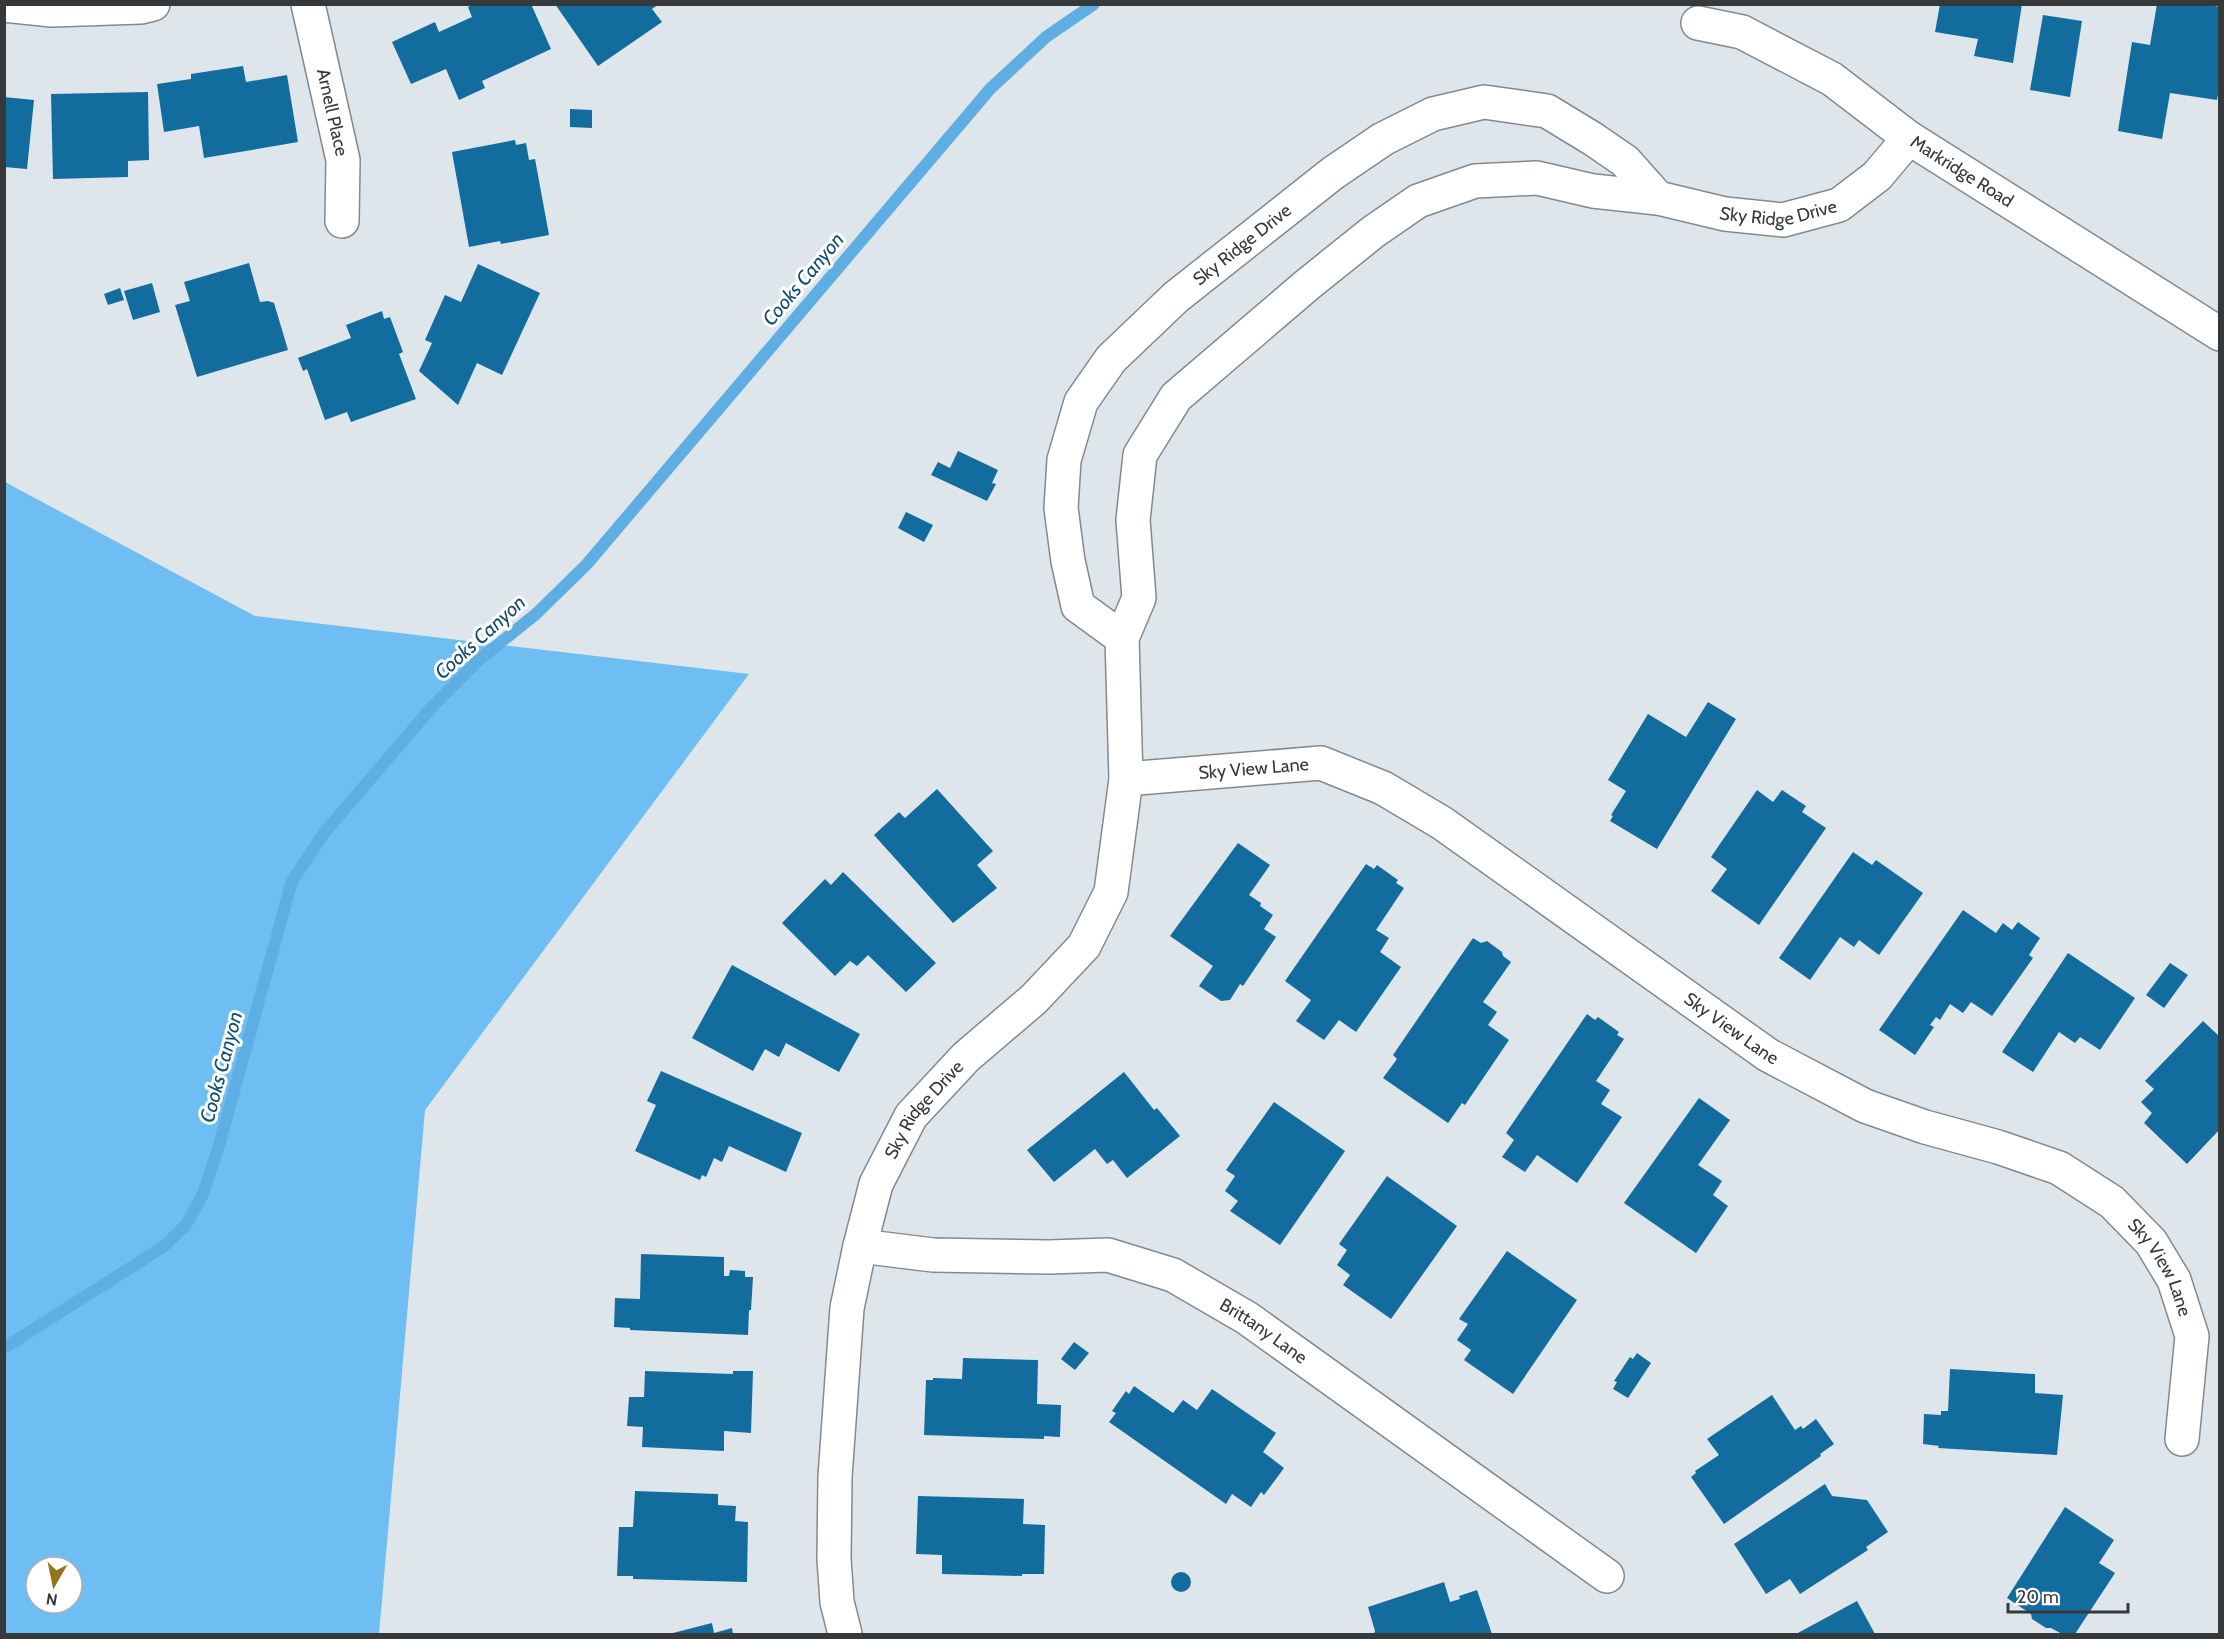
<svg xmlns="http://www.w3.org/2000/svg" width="2224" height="1639" font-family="Cabin,sans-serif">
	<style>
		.forest { fill: #6ebdf3; fill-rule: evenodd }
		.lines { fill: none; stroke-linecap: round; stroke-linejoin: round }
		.stream { stroke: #5faee3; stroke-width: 12 }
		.building { fill: #126c9d }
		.minor-casing { stroke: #82898f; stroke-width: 36 }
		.minor { stroke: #fff; stroke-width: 33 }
		.labels { text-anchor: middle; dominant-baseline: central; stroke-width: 6; stroke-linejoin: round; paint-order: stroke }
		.street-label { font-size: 18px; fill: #36393c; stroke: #fff }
		.water-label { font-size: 20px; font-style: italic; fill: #104d71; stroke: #fff }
	</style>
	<rect width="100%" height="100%" fill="#dee6ec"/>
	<path class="forest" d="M5 482 255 616 749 674 425 1110 379 1634H5ZM36 1567H72V1603H36Z"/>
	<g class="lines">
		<polyline class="stream" points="4,1348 163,1247 186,1225 203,1194 220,1142 292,881 324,833 431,708 480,659 536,614 587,564 990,89 1046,37 1094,4"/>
	</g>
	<g class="building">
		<polygon points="474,4 531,4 551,49 482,81 485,88 459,100 446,69 411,84 392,42 435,22 439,32 472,17 468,7"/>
		<polygon points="555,4 659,4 652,9 662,22 598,66"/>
		<polygon points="1940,4 2022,4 2013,63 1974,56 1978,39 1935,32"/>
		<polygon points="2157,4 2203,4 2220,7 2220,84 2217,100 2170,93 2162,139 2118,131 2132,42 2150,45"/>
		<polygon points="2043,15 2082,21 2070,97 2030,90"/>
		<polygon points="243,66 246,82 287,75 298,142 204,158 199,126 164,132 157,84 191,79 191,74"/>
		<polygon points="148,92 149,160 128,161 128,177 53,179 51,94"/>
		<polygon points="4,97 34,100 27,169 4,167"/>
		<polygon points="570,109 592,110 592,128 570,127"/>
		<polygon points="515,140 516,145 526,143 529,160 535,159 549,235 501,244 500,241 469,247 452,152"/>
		<polygon points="249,263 260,302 268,301 274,303 288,350 197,377 175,305 190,301 184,282"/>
		<polygon points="478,264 540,293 502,375 477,363 458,405 419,371 432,343 425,340 445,295 461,302"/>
		<polygon points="152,283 160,312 133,320 124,291"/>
		<polygon points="120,288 124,300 108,305 104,294"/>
		<polygon points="382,311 384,319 390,317 403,352 399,354 416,399 351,422 347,412 325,420 307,369 303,371 298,358 351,338 346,325"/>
		<polygon points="958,451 998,470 992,483 996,484 987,501 931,475 938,462 950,468"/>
		<polygon points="906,512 933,525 924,542 898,528"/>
		<polygon points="1708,702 1736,719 1657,849 1610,821 1613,816 1611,815 1626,791 1608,780 1648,714 1686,737"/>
		<polygon points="937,789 993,851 977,865 997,888 953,923 874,835 899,812 905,818"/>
		<polygon points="1757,790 1773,802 1782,790 1806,806 1802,812 1826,828 1759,925 1711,891 1727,869 1711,857"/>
		<polygon points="1238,843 1270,865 1249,895 1261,903 1260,906 1273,915 1264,929 1276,937 1243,986 1240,984 1230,1000 1221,1001 1199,986 1213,966 1170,936"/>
		<polygon points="1853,852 1872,865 1876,860 1923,893 1879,955 1859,940 1854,947 1840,937 1810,980 1779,958"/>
		<polygon points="1366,864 1374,869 1377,865 1398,880 1396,883 1404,888 1376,930 1389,938 1380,952 1401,967 1356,1032 1339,1020 1324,1040 1296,1021 1311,1000 1285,981"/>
		<polygon points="843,872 936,963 906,992 868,955 857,966 850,961 835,976 782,923 825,879 831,885"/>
		<polygon points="1963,910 1996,933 2003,923 2012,930 2018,922 2040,938 2029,955 2033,958 1992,1016 1971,1002 1963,1013 1950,1004 1940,1020 1936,1017 1930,1025 1934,1027 1915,1055 1879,1030"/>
		<polygon points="1473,938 1481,943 1487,941 1502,952 1503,956 1511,962 1483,1002 1497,1012 1488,1025 1509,1040 1465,1105 1462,1103 1448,1123 1383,1078 1397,1059 1393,1055"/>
		<polygon points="2068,953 2135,998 2100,1050 2080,1037 2075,1043 2059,1032 2033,1072 2002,1052"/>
		<polygon points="2170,963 2188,975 2164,1008 2146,995"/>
		<polygon points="732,965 860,1034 839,1072 786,1043 779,1057 765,1049 753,1071 692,1038"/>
		<polygon points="1587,1014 1595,1020 1598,1017 1619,1032 1617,1035 1624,1039 1596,1081 1610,1090 1601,1104 1622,1117 1577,1183 1537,1155 1525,1172 1502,1157 1514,1140 1506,1133"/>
		<polygon points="2203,1021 2220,1037 2220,1129 2187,1164 2144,1123 2152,1113 2141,1102 2154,1089 2145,1081"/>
		<polygon points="661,1071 802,1133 786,1172 729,1146 722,1162 714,1158 706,1177 702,1175 700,1180 635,1151 656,1105 647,1101"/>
		<polygon points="1124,1072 1154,1110 1157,1108 1180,1136 1127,1178 1113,1160 1107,1164 1095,1149 1054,1182 1027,1150"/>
		<polygon points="1699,1098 1730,1120 1698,1165 1722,1181 1713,1195 1728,1206 1696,1253 1624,1203"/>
		<polygon points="1274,1102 1345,1151 1280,1245 1230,1211 1238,1201 1225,1191 1235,1176 1226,1170"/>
		<polygon points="1387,1176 1457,1226 1391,1319 1343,1285 1350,1275 1337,1265 1347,1250 1339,1244"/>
		<polygon points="1507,1251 1577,1300 1513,1394 1464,1360 1471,1350 1457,1340 1468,1324 1459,1319"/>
		<polygon points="641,1254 724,1257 724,1276 729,1276 730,1270 745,1271 745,1277 753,1277 751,1310 749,1310 748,1335 630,1330 630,1328 614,1327 615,1298 640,1299"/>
		<polygon points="1074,1342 1089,1353 1075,1370 1061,1359"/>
		<polygon points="1637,1353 1651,1363 1628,1398 1613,1389 1617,1382 1614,1381 1630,1357 1633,1359"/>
		<polygon points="963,1358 1038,1360 1037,1404 1061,1405 1060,1437 1044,1436 1044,1439 924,1435 926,1380 933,1380 933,1378 962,1379"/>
		<polygon points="1950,1369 2035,1374 2035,1393 2063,1395 2057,1455 1938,1448 1939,1446 1923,1444 1924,1414 1941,1415 1941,1411 1948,1411"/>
		<polygon points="645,1371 733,1374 733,1371 753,1371 751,1433 724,1431 724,1451 642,1447 643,1427 627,1426 629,1397 644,1397"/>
		<polygon points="1134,1386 1173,1413 1183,1400 1197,1410 1212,1389 1276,1433 1263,1452 1284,1468 1264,1495 1261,1492 1251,1507 1232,1494 1226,1504 1109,1422 1116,1413 1112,1411 1126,1391 1129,1394"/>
		<polygon points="1772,1395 1795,1430 1801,1426 1803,1429 1816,1419 1834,1444 1820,1454 1821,1456 1724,1524 1691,1477 1696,1473 1695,1471 1719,1455 1707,1439"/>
		<polygon points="1825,1484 1832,1496 1867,1500 1888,1532 1866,1547 1868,1550 1800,1594 1790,1579 1766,1594 1734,1544"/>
		<polygon points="635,1491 718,1494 718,1505 736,1506 735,1521 748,1522 747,1582 633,1579 633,1576 617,1576 619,1527 633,1527"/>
		<polygon points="918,1496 1024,1499 1023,1524 1045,1525 1044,1574 1022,1574 1022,1576 942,1574 942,1555 916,1554"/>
		<polygon points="2065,1507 2114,1540 2099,1563 2115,1573 2075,1634 2062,1634 2051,1628 2046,1628 2032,1619 2031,1614 2007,1598"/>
		<circle cx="1181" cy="1582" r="10"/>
		<polygon points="1444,1582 1450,1602 1460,1599 1459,1596 1477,1590 1492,1634 1374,1634 1375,1631 1368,1607"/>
		<polygon points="1857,1601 1875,1634 1796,1634"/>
		<polygon points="712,1623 714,1633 732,1628 733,1634 669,1634"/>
	</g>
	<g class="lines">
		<g class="minor-casing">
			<g id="minor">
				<path id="s1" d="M308 4 343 160 342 221"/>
				<polyline points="4,5 52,10 141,7 153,4"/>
				<path id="s2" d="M1698 23 1742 32 1832 79 1909 138 2220 334"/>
				<path id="s3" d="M1122 638 1078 606 1068 561 1061 508 1064 460 1081 402 1111 359 1176 297 1333 173 1383 139 1433 114 1484 102 1547 111 1593 139 1625 161 1658 198"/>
				<path id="s4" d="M1126 779 1321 763 1383 788 1442 823 1768 1055 1865 1106 1925 1127 1998 1147 2059 1168 2112 1202 2151 1242 2174 1280 2192 1336 2182 1439"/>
				<path id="s5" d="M860 1246 933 1255 1049 1257 1108 1255 1173 1275 1247 1318 1607 1576"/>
				<path id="s6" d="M845 1634 837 1602 834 1559 835 1477 847 1308 860 1246 876 1184 911 1116 966 1057 1034 999 1084 946 1111 892 1126 779 1122 638 1139 598 1133 520 1140 455 1176 397 1307 285 1373 232 1418 201 1475 181 1537 178 1593 191 1658 198 1725 214 1783 220 1839 205 1877 176 1909 138"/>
			</g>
		</g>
		<use href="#minor" class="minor"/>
	</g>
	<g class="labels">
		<g class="street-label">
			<text stroke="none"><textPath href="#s1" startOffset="111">Arnell Place</textPath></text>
			<text stroke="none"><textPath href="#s2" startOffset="306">Markridge Road</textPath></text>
			<text stroke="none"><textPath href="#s6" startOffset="2025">Sky Ridge Drive</textPath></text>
			<text stroke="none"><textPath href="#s3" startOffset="489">Sky Ridge Drive</textPath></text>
			<text stroke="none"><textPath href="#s4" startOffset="128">Sky View Lane</textPath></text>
			<text stroke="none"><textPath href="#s4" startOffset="686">Sky View Lane</textPath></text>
			<text stroke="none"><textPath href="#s6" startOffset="544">Sky Ridge Drive</textPath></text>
			<text stroke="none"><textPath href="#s4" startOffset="1190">Sky View Lane</textPath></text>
			<text stroke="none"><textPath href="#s5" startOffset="423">Brittany Lane</textPath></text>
		</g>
		<g class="water-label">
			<text transform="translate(803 279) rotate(-50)">Cooks Canyon</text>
			<text transform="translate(480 637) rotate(-42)">Cooks Canyon</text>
			<text transform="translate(221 1067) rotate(-75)">Cooks Canyon</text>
		</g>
	</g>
	<rect width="2224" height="1639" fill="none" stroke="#36393c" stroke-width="12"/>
	<g transform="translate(54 1585) rotate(189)"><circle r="28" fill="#ffffff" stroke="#afb0b1" stroke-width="1.5"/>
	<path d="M0-4.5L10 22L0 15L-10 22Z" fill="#92751b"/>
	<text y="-9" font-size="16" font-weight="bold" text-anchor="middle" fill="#36393c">N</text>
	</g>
	<path d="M2008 1603v9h120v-9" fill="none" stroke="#36393c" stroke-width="3"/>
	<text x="2017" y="1603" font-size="18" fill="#36393c" stroke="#ffffff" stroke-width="4.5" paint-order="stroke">20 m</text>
</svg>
